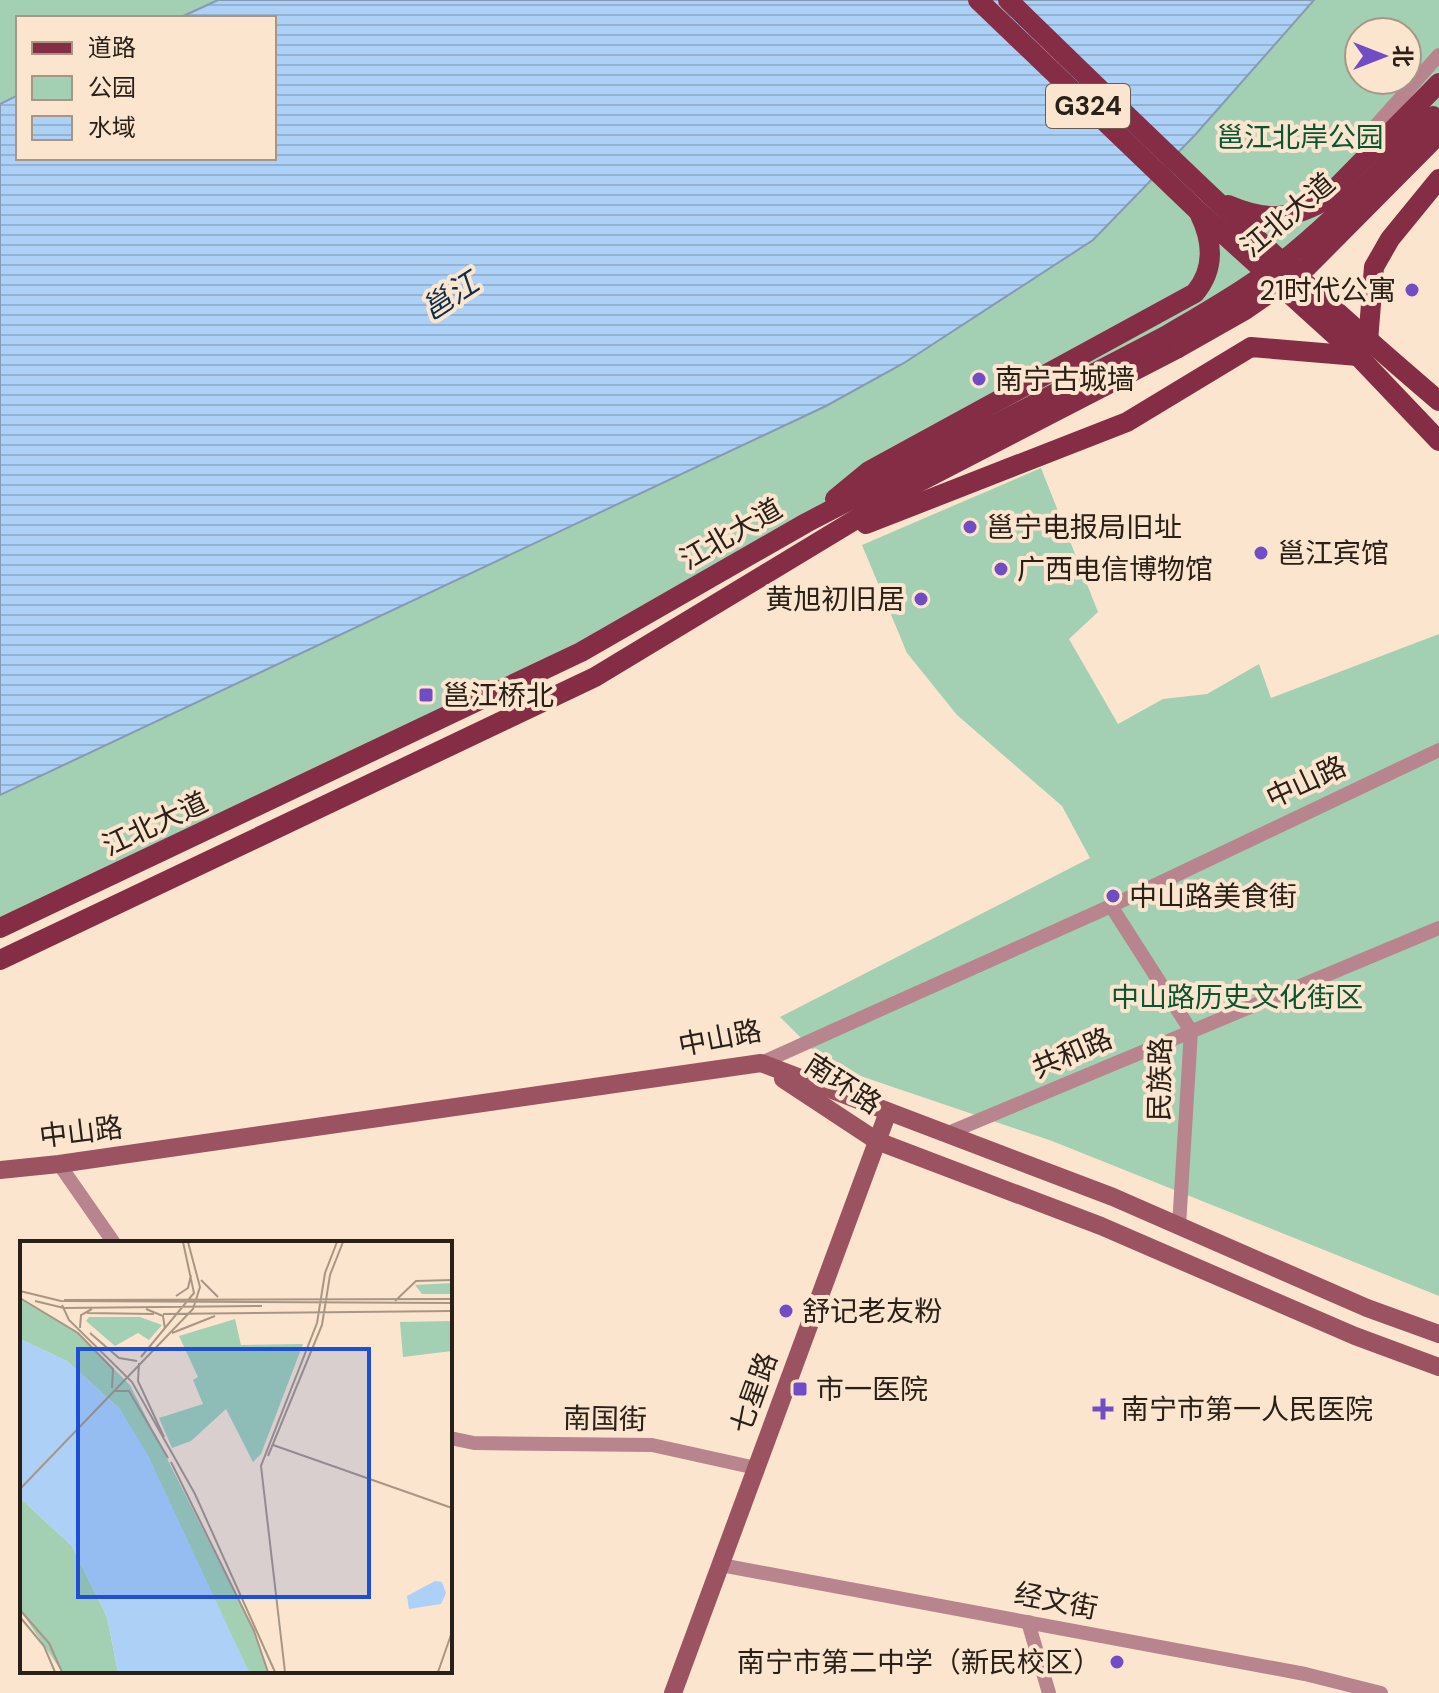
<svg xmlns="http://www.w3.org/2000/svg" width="1439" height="1693" font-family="'DM Sans','Noto Sans SC',sans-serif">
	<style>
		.green { fill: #a3cfb2; fill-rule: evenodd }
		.water { fill: url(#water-rules); stroke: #859bb3; stroke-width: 2 }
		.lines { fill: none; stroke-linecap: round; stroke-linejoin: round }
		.street { stroke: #b8848d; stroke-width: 14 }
		.secondary { stroke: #9b5362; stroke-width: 18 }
		.primary { stroke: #852d44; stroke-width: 20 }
		.primary-bridge { stroke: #852d44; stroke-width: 20 }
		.poi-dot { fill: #714cc4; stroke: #fce5ce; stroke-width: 3 }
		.labels { text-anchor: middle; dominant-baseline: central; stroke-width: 8; stroke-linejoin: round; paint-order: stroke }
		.shield { fill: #fce5ce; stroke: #685b4f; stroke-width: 2 }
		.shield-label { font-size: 26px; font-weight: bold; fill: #292018 }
		.park-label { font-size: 28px; fill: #095431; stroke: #fce5ce }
		.street-label { font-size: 28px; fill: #292018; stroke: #fce5ce }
		.poi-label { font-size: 28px; fill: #292018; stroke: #fce5ce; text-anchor: start }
		.water-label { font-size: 30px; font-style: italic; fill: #0c2e4d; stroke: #fce5ce }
		.inset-road { fill: none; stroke: #a89685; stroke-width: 2 }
		.view { fill: #1d4ed8; fill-opacity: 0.15; stroke: #1d4ed8; stroke-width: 4 }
		.inset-edge { fill: none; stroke: #292018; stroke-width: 4 }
	</style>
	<defs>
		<pattern id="water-rules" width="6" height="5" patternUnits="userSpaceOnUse" patternTransform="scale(2)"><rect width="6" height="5" fill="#acd0f6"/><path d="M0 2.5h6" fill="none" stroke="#94b2d2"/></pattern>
	</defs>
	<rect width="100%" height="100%" fill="#fce5ce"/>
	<g class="green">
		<polygon points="0,0 218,0 179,18 18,18 18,95 0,104"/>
		<path d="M1314 0H1439V109L1291 255 581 652 0 928V795L19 786 1195 135ZM1359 32H1407V80H1359Z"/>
		<polygon points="1041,468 1098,612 1069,639 1118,724 1163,699 1207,694 1259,664 1271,698 1439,634 1439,1296 1052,1141 828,1065 780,1017 1090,858 1062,806 957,715 907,653 862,545"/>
	</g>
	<polygon class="water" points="218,0 1314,0 1195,135 1093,240 904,363 826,406 0,795 0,104 18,95 18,158 274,158 274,18 179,18"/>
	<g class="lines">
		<g class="street">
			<polyline points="1372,130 1439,55"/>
			<polyline points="1111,906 1191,1031 1179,1226"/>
			<polyline points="761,1063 1111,906 1439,750"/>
			<polyline points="946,1134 1439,928"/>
			<polyline points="59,1164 114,1243"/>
			<polyline points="450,1438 474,1443 652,1445 756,1468"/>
			<polyline points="721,1565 1305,1674 1381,1693"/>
			<polyline points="1028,1622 1049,1693"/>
		</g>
		<g class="secondary">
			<polyline points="783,1079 877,1141 1101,1226 1355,1336 1439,1367"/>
			<polyline points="0,1170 59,1164 761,1063 1113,1197 1367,1308 1439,1334"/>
			<polyline points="673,1693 888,1112"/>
		</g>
		<g class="primary">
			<polyline points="978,0 1198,211 1358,356 1439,441"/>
			<path d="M1008 0C1149 137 1289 274 1439 401"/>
			<path d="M1228 205C1263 220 1288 221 1322 202L1439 83"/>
			<polyline points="1368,341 1374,267 1390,239 1439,179"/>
			<path d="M835 499 869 471 1195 293C1215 269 1213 242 1200 215"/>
			<polyline points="866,524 1127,422 1251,347 1358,356"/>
			<polyline points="0,928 581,652 806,523 1169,334"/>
			<polyline points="0,960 595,677 911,486 1178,348"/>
		</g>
		<g class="primary-bridge">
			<path d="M1169 334C1211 309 1255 284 1293 253 1343 212 1387 163 1433 116"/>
			<polyline points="1178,348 1245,310 1307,267 1439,134"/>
		</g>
	</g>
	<g class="poi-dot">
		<circle cx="1412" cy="290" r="8"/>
		<circle cx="979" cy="379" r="8"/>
		<circle cx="970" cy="527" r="8"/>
		<circle cx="1261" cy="553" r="8"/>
		<circle cx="1001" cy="569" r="8"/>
		<circle cx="921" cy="599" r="8"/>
		<rect x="418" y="687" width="16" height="16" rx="4"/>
		<circle cx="1113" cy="896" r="8"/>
		<circle cx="786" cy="1311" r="8"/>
		<rect x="792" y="1381" width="16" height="16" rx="4"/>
		<path d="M1099 1397h8v8h8v8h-8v8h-8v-8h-8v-8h8z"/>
		<circle cx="1117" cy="1662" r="8"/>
	</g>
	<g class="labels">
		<rect class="shield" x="1046" y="84" width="84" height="44" rx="6"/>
		<g class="shield-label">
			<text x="1088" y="106">G324</text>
		</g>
		<g class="park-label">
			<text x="1300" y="137">邕江北岸公园</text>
			<text x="1237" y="997">中山路历史文化街区</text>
		</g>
		<g class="street-label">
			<text transform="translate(1288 215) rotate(-40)">江北大道</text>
			<text transform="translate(731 534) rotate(-30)">江北大道</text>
			<text transform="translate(1306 782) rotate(-25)">中山路</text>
			<text transform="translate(155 824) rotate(-25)">江北大道</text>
			<text transform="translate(720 1038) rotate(-11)">中山路</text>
			<text transform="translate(1072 1053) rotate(-23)">共和路</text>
			<text transform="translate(1160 1079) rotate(-89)">民族路</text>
			<text transform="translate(843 1084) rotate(33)">南环路</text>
			<text transform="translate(81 1132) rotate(-7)">中山路</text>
			<text transform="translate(754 1393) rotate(-70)">七星路</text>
			<text transform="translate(605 1419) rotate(1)">南国街</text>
			<text transform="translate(1056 1601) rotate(11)">经文街</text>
		</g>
		<g class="poi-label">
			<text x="1396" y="290" text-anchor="end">21时代公寓</text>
			<text x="995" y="379">南宁古城墙</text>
			<text x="986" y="527">邕宁电报局旧址</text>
			<text x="1277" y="553">邕江宾馆</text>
			<text x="1017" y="569">广西电信博物馆</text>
			<text x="905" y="599" text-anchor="end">黄旭初旧居</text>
			<text x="442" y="695">邕江桥北</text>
			<text x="1129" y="896">中山路美食街</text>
			<text x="802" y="1311">舒记老友粉</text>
			<text x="816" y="1389">市一医院</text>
			<text x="1121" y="1409">南宁市第一人民医院</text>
			<text x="1101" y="1662" text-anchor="end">南宁市第二中学（新民校区）</text>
		</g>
		<g class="water-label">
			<text transform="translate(450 296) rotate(-33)">邕江</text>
		</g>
	</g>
	<g transform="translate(20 1241)">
		<rect width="432" height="432" fill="#fce5ce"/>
		<path d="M432 42V53H402L395 44ZM0 57 58 92 110 144 234 390 248 431H229L100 168 47 120 0 98ZM69 76H120L142 84 129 99 118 92 95 105 66 80ZM215 78 221 104 283 103 241 213 233 221 206 168 171 200 152 207 139 177 183 163 173 139 178 136 159 95ZM432 80V110L383 116 380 81ZM0 257 52 305 87 376 98 431H42L0 369Z" fill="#a3cfb2"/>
		<path d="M0 98 47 120 100 168 128 214 229 431H98L87 376 52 305 0 257ZM415 340 422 341 426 352 421 363 389 368 387 355Z" fill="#acd0f6"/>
		<path class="inset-road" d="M181 39 198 56M0 50 41 60M156 55 168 47 171 34M0 57 58 92 93 128 92 147M44 59 432 58M15 60 44 67M41 60 432 62M375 60 396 40 432 39M42 64 49 79 112 141 175 253 255 431M44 67 242 65M126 68 143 75 145 88M67 72 134 73M143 73 432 70M60 87 61 74 72 68M70 92 99 117 117 120M152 92 195 75M121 116 174 52 163 1M119 122 118 140 144 196M95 150H109L148 217M253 204 432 267M248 215 302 84 310 34 323 1M151 221 234 390 248 431M0 248 173 68 180 46 168 1M0 369 29 402 42 431M0 376 24 405 35 431M265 431 241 225 297 82 305 32 317 1M418 431 432 391"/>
		<path class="view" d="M58 108H349V356H58Z"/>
		<rect width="432" height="432" class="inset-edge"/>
	</g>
	<rect x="16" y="16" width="260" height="144" fill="#fce5ce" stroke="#a89685" stroke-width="2"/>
	<rect x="32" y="42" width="40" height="12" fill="#852d44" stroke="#a89685" stroke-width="2"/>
	<text x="88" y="56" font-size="24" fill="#292018">道路</text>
	<rect x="32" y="76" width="40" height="24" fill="#a3cfb2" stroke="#a89685" stroke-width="2"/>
	<text x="88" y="96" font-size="24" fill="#292018">公园</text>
	<rect x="32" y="116" width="40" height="24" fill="url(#water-rules)" stroke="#a89685" stroke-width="2"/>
	<text x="88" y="136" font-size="24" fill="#292018">水域</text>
	<g transform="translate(1383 56) rotate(90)"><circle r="38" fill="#fce5ce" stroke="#a89685" stroke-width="2"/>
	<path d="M0-6L14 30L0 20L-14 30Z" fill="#714cc4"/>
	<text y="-12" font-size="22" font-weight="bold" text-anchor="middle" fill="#292018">北</text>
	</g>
</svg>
